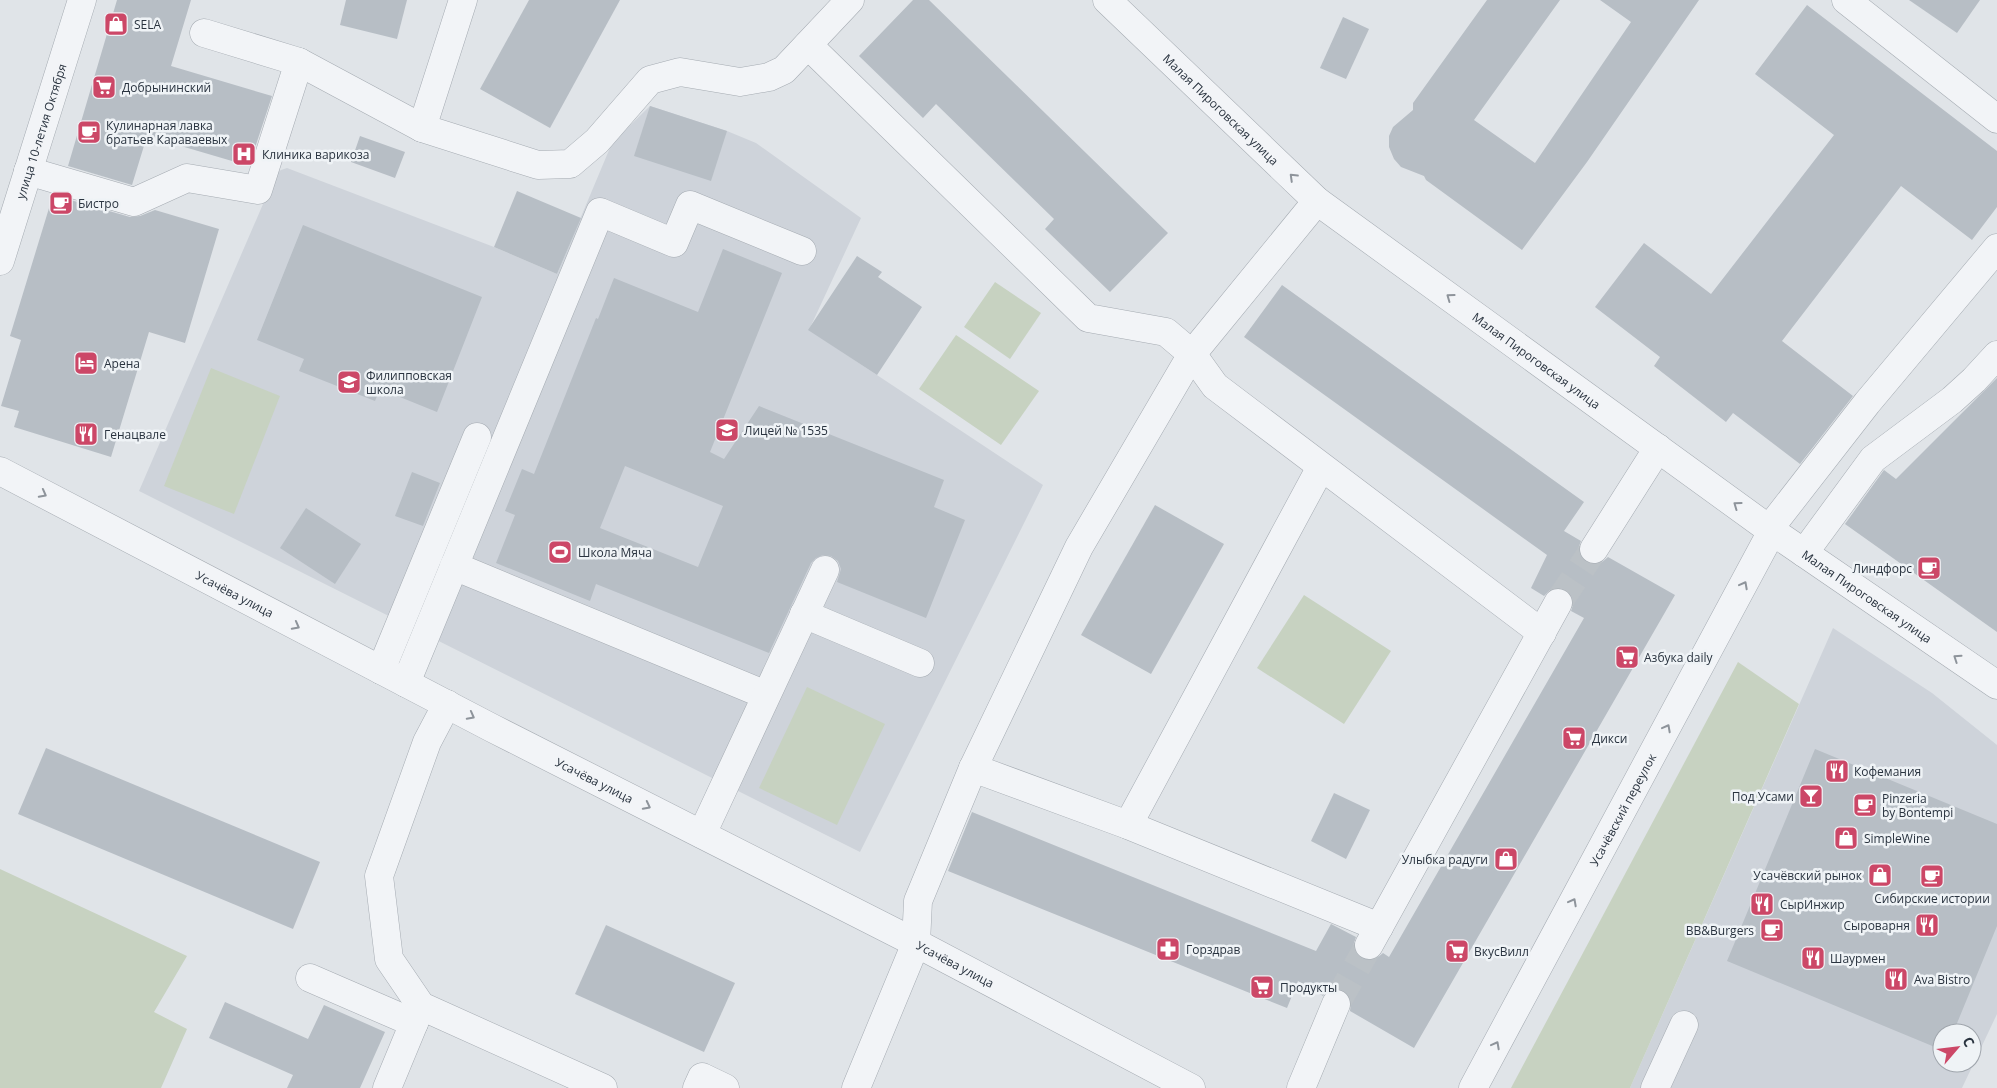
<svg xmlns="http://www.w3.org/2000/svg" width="1997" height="1088" font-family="'Open Sans',sans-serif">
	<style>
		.built { fill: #ced3da; fill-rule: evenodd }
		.green { fill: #c7d2c1 }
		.building { fill: #b7bec5; fill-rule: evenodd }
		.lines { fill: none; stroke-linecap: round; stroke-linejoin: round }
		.minor-tunnel { stroke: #bbc1c6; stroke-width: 28; stroke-dasharray: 28 14; stroke-linecap: butt }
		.minor-casing { stroke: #a5abb2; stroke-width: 29 }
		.minor { stroke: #f2f4f7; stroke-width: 28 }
		.oneway { stroke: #8e949b }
		.labels { text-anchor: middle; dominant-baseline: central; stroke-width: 5; stroke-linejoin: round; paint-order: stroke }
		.poi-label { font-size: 12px; fill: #29333f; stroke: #eff3f6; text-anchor: start }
		.street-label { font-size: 12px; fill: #29333f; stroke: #eff3f6 }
	</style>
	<rect width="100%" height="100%" fill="#e0e4e8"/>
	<g class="built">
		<polygon points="650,106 727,131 756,143 861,218 809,330 1043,485 860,852 139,491 276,174 281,170 287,168 494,247 557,274 612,143"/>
		<path d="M1833 628 1932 693 1997 745V1014L1962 1088H1630ZM1942 1033H1972V1063H1942Z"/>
	</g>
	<g class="green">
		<polygon points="995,282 1041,313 1010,359 964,327"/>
		<polygon points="956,335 1039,391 1001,445 919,389"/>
		<polygon points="211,368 280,396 234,514 164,486"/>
		<polygon points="1304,595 1391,651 1344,724 1257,668"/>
		<polygon points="1738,662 1799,704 1630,1088 1511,1088"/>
		<polygon points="807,687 885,724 837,825 759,788"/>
		<polygon points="0,869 187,956 154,1012 187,1029 161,1088 0,1088"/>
	</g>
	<g class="building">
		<polygon points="117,0 191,0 171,66 272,96 249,166 147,136 132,185 68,166"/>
		<polygon points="346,0 407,0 397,39 340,25"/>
		<polygon points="529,0 620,0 550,128 480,89"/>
		<polygon points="913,0 929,0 1168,233 1110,292 1045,229 1054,219 936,104 923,118 859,56"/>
		<polygon points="1487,0 1560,0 1474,120 1535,163 1631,22 1600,0 1699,0 1587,162 1522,250 1426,180 1424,176 1401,167 1394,159 1389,147 1389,136 1393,127 1413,110 1413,103"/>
		<polygon points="1909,0 1980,0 1957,33"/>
		<polygon points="1807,5 1997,151 1997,207 1972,240 1901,186 1782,341 1853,396 1800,464 1733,413 1726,422 1654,366 1660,357 1595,307 1644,243 1711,294 1834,135 1755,74"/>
		<polygon points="1343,17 1369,29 1346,79 1320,68"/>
		<polygon points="650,106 727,131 711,181 634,156"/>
		<polygon points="360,136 405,152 395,178 351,162"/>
		<polygon points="517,191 581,218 557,274 494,247"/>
		<polygon points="53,195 130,217 140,216 155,210 219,229 185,343 149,332 111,457 14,427 19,411 1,406 21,340 10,336"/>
		<polygon points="303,225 482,297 437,412 380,389 375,401 299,371 304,359 257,340"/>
		<path d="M723 249 782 273 710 452 724 459 759 406 944 480 934 507 965 520 926 618 837 582 841 569 838 561 831 556 823 555 816 558 811 563 769 653 596 584 590 601 496 563 515 515 505 511 522 469 534 474 596 318 598 319 614 278 698 312ZM625 466 723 506 698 567 600 528Z"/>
		<polygon points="857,256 882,272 878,277 922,307 877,375 808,330"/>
		<polygon points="1282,285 1584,502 1564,531 1581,541 1578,549 1580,557 1585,562 1593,565 1601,563 1608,557 1675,595 1414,1048 1350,1011 1351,1002 1348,994 1342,989 1334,989 1327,991 1323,996 1298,981 1287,1008 948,871 972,812 1316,951 1331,924 1356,937 1353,946 1356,953 1361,958 1370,961 1377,958 1383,953 1389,957 1584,618 1571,611 1574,602 1571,595 1566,590 1557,587 1550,590 1544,596 1531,588 1547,555 1244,337"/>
		<polygon points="1997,378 1997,632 1845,524 1884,470 1896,479"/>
		<polygon points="412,472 440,483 423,526 395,516"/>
		<polygon points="1155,505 1224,544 1151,674 1081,635"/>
		<polygon points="306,508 361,544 335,584 280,548"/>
		<polygon points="46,748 320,862 293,929 18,814"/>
		<polygon points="1815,749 1997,824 1997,926 1953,1033 1942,1033 1942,1050 1727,961"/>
		<polygon points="1334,793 1370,810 1346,859 1311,841"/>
		<polygon points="606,925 735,983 704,1052 575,994"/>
		<polygon points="225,1002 308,1039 324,1005 385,1032 360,1088 287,1088 293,1075 209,1038"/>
	</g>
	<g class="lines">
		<g class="minor-tunnel">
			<polyline points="1558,603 1594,549"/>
			<polyline points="1336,1004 1369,945"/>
		</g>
		<g class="minor-casing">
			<g id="minor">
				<polyline points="463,0 422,128 538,165 570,164 597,141 650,80 680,72 740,82 769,77 784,70 850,0"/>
				<path id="s1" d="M1107 0 1317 201 1769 529 1997 685"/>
				<polyline points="1846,0 1997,119"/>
				<polyline points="808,45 1088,318 1166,332 1192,354 1215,386 1542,633"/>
				<polyline points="299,62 422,128"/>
				<polyline points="28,171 134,202 187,178 258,190 299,62 204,33"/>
				<path id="s2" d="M0 261 82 0"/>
				<path id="s3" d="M0 471 492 728 916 943 1191 1088"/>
				<polyline points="1769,529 1867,403 1997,248"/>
				<polyline points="1594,549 1658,448"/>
				<polyline points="1804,553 1873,459 1952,400 1974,380 1997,355"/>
				<polyline points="454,566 766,695"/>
				<polyline points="804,614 920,663"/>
				<polyline points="381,670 477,437"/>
				<polyline points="406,683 600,212 674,243 690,205 802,251"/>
				<polyline points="447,704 427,742 379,876 389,959 421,1006 603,1088"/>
				<polyline points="973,768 1128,825 1379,927"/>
				<polyline points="1128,825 1321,467"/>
				<polyline points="702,834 825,570"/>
				<polyline points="1369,945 1558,603"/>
				<polyline points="310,978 414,1023"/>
				<polyline points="387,1088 421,1006"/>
				<polyline points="697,1088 702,1077 725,1088"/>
				<polyline points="856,1088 916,943 918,901 973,768 1079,547 1192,354 1317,201"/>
				<polyline points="1301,1088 1336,1004"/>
				<path id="s4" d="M1473 1088 1772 531"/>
				<polyline points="1655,1088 1684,1025"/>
			</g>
		</g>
		<use href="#minor" class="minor"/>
	</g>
	<defs><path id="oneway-chevron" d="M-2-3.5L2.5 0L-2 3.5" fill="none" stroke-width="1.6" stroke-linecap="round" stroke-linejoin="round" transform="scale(1.25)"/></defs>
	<g class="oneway">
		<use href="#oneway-chevron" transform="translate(1293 177) rotate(-136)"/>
		<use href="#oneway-chevron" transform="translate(1450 297) rotate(-144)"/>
		<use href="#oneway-chevron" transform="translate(43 494) rotate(28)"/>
		<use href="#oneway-chevron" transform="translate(1737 505) rotate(-144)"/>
		<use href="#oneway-chevron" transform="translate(1744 585) rotate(-62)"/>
		<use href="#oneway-chevron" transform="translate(296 626) rotate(28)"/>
		<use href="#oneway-chevron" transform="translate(1957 658) rotate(-146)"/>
		<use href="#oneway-chevron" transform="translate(471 716) rotate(28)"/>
		<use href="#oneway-chevron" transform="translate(1667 728) rotate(-62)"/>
		<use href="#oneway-chevron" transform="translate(647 806) rotate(27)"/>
		<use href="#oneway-chevron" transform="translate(1573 902) rotate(-62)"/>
		<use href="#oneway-chevron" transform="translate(1496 1045) rotate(-62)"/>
	</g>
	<defs>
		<g id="shop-square" transform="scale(1.25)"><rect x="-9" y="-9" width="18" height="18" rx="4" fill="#cc4767" stroke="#eff3f6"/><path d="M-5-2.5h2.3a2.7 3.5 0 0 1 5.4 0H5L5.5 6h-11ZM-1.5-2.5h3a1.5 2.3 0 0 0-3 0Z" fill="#fff"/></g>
		<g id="supermarket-square" transform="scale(1.25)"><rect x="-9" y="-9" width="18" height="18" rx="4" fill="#cc4767" stroke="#eff3f6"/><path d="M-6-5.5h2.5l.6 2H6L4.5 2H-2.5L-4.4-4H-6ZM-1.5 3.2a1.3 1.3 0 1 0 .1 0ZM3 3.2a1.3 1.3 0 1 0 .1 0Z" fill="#fff"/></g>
		<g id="cafe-square" transform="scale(1.25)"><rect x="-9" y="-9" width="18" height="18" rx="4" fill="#cc4767" stroke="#eff3f6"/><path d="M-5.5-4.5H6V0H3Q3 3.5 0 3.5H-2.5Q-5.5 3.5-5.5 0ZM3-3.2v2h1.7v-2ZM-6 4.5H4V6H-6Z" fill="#fff"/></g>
		<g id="hospital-square" transform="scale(1.25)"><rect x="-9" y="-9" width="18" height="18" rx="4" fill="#cc4767" stroke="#eff3f6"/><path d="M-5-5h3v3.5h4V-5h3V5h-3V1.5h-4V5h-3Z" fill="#fff"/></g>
		<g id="hotel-square" transform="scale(1.25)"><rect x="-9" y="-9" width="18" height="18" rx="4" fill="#cc4767" stroke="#eff3f6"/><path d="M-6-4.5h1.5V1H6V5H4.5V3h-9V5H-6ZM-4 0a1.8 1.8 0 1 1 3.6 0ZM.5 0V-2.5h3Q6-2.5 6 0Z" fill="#fff"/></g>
		<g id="school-square" transform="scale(1.25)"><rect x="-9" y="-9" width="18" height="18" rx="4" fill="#cc4767" stroke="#eff3f6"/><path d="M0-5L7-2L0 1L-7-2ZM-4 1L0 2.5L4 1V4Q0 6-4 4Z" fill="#fff"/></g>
		<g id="restaurant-square" transform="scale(1.25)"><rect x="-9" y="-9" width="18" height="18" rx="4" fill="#cc4767" stroke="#eff3f6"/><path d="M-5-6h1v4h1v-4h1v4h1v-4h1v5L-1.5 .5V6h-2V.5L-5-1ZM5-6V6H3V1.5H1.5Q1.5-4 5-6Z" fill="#fff"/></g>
		<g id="stadium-square" transform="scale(1.25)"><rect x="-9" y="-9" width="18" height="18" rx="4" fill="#cc4767" stroke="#eff3f6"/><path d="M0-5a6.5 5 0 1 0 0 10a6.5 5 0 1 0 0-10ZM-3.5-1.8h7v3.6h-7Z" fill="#fff"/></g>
		<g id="bar-square" transform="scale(1.25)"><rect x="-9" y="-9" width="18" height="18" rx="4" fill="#cc4767" stroke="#eff3f6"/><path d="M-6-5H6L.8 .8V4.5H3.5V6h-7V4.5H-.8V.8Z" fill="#fff"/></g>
		<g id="pharmacy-square" transform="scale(1.25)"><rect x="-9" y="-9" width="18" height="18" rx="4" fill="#cc4767" stroke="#eff3f6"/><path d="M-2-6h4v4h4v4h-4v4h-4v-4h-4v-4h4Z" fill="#fff"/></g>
	</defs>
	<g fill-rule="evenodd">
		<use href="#shop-square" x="116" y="24"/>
		<use href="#supermarket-square" x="104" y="87"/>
		<use href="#cafe-square" x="89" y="132"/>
		<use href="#hospital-square" x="244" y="154"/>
		<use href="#cafe-square" x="61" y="203"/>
		<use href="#hotel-square" x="86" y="363"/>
		<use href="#school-square" x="349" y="382"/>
		<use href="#school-square" x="727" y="430"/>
		<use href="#restaurant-square" x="86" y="434"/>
		<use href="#stadium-square" x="560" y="552"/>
		<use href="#cafe-square" x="1929" y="568"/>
		<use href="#supermarket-square" x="1627" y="657"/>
		<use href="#supermarket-square" x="1574" y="738"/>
		<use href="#restaurant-square" x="1837" y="771"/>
		<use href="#bar-square" x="1811" y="796"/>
		<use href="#cafe-square" x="1865" y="805"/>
		<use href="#shop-square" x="1846" y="838"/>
		<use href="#shop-square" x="1506" y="859"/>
		<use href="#shop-square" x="1880" y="875"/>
		<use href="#cafe-square" x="1932" y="876"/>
		<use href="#restaurant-square" x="1762" y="904"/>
		<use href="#restaurant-square" x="1927" y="925"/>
		<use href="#cafe-square" x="1772" y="930"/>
		<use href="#pharmacy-square" x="1168" y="949"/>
		<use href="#supermarket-square" x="1457" y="951"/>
		<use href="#restaurant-square" x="1813" y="958"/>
		<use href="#restaurant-square" x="1896" y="979"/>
		<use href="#supermarket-square" x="1262" y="987"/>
	</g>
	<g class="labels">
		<g class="poi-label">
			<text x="134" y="24">SELA</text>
			<text x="122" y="87">Добрынинский</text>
			<text x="106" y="125">Кулинарная лавка<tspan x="106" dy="14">братьев Караваевых</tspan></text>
			<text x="262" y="154">Клиника варикоза</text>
			<text x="78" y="203">Бистро</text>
			<text x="104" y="363">Арена</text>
			<text x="366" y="375">Филипповская<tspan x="366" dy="14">школа</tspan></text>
			<text x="744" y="430">Лицей № 1535</text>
			<text x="104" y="434">Генацвале</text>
			<text x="578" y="552">Школа Мяча</text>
			<text x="1912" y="568" text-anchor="end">Линдфорс</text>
			<text x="1644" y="657">Азбука daily</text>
			<text x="1592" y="738">Дикси</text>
			<text x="1854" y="771">Кофемания</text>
			<text x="1794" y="796" text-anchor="end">Под Усами</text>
			<text x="1882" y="798">Pinzeria<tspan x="1882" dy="14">by Bontempi</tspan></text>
			<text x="1864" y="838">SimpleWine</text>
			<text x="1488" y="859" text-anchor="end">Улыбка радуги</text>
			<text x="1862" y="875" text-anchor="end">Усачёвский рынок</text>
			<text x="1932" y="898" text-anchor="middle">Сибирские истории</text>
			<text x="1780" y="904">СырИнжир</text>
			<text x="1910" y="925" text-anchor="end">Сыроварня</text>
			<text x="1754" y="930" text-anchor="end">BB&amp;Burgers</text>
			<text x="1186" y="949">Горздрав</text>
			<text x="1474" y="951">ВкусВилл</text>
			<text x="1830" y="958">Шаурмен</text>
			<text x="1914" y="979">Ava Bistro</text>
			<text x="1280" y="987">Продукты</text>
		</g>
		<g class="street-label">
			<text stroke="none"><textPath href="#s1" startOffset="158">Малая Пироговская улица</textPath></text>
			<text stroke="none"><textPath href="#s2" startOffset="136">улица 10-летия Октября</textPath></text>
			<text stroke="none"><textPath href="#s1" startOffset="562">Малая Пироговская улица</textPath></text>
			<text stroke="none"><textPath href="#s3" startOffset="265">Усачёва улица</textPath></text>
			<text stroke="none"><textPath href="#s1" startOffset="968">Малая Пироговская улица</textPath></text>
			<text stroke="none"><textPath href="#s3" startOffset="670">Усачёва улица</textPath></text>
			<text stroke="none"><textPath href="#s4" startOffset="316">Усачёвский переулок</textPath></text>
			<text stroke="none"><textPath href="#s3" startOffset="1075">Усачёва улица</textPath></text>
		</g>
	</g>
	<g transform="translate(1957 1048) rotate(62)"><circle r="24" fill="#eff3f6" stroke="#a0a6ad"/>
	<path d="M0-4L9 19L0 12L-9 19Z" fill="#cc4767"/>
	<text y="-8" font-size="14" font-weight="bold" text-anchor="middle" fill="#29333f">С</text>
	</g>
</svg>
